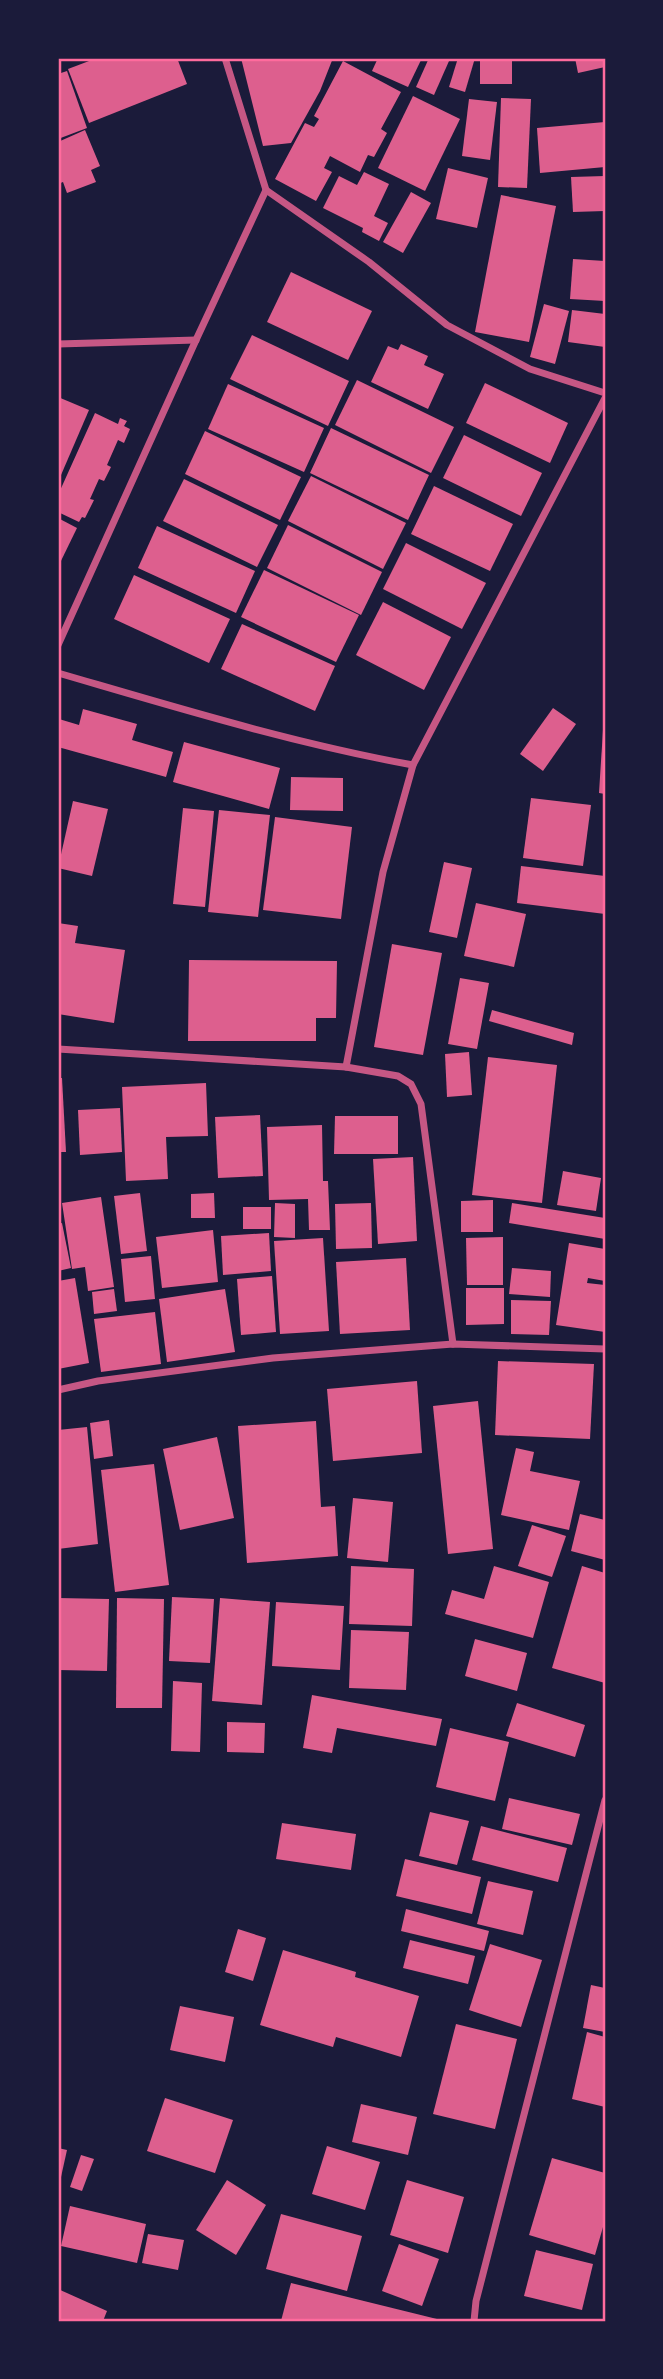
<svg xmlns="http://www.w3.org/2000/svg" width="663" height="2379" font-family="'Open Sans',sans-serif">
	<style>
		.building { fill: #dd5f8e }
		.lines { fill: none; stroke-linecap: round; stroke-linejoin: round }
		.minor { stroke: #c65784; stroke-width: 7 }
		.neatline { fill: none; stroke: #ff6b9d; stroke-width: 2.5 }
	</style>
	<rect width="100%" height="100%" fill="#1b1b3a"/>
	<g class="building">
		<polygon points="97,58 177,58 187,84 89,123 68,69"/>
		<polygon points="241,58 333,58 320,91 291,143 263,146"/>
		<polygon points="378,58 422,58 408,87 372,71"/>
		<polygon points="429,58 442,58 449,61 434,95 416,87"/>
		<polygon points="458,58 475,58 465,92 449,87"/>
		<rect x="480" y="58" width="32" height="26"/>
		<polygon points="575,58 605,58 605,67 578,73"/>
		<polygon points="343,61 401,92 381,129 387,133 374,157 368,155 360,172 330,156 324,168 332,172 316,201 275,179 305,123 314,127 319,119 314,116"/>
		<polygon points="67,71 87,128 58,139 58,74"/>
		<polygon points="413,96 460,119 425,191 378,168"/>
		<polygon points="501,98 531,99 527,188 498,187"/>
		<polygon points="469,99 497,102 490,160 462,156"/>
		<polygon points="605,122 605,167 540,173 537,128"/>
		<polygon points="85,130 100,166 91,170 96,182 67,193 63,182 58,184 58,142"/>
		<polygon points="448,168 488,178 477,228 436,219"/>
		<polygon points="364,172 389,184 374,216 388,223 379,241 362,232 363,228 323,208 339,176 357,185"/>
		<polygon points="605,176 605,211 573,212 571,177"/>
		<polygon points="411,192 431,203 403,253 383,242"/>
		<polygon points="501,195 556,206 529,342 475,332"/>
		<polygon points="573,259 605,261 605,301 570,299"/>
		<polygon points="291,272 372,311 348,360 267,322"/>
		<polygon points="544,304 569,311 555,364 530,357"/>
		<polygon points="572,310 605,314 605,347 568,342"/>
		<polygon points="252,335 349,381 328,426 230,379"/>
		<polygon points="401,344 428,356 424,365 444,374 428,409 371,382 388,346 398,350"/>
		<polygon points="357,380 454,427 431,473 335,425"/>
		<polygon points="485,383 568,423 550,463 466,423"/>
		<polygon points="228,384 324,428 304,472 208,429"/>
		<polygon points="58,397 89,410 58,482"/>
		<polygon points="95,413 118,424 120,418 127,421 124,426 130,429 124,443 118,440 107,465 111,467 104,481 99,479 90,499 94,500 85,518 82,517 79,522 58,512 58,495"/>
		<polygon points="331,428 429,475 408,520 310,473"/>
		<polygon points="205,431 301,477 280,520 185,474"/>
		<polygon points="464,435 542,473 521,516 443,478"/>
		<polygon points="311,476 406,523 383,569 288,521"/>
		<polygon points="184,479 278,525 257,567 163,521"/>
		<polygon points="434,486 513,524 490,571 411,534"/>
		<polygon points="58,518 77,528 58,567"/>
		<polygon points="288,525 382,572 361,615 267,568"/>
		<polygon points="157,526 255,571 236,613 138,568"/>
		<polygon points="406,543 486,583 462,629 383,589"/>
		<polygon points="264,570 359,615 336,662 241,617"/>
		<polygon points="134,575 230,619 209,663 114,619"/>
		<polygon points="383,602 451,637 424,690 356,655"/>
		<polygon points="242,624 335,666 315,711 221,669"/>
		<polygon points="553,708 576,724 543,771 520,754"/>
		<polygon points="83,709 137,724 132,740 173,752 166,777 58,747 59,719 79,725"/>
		<polygon points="603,730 605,731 605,794 599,793"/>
		<polygon points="184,742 280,768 269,809 173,782"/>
		<polygon points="291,777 343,778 343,811 290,810"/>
		<polygon points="531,798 591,805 583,866 523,858"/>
		<polygon points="73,801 108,809 92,876 58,868"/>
		<polygon points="183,808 214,811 205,907 173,904"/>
		<polygon points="219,810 270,815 258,917 208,912"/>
		<polygon points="275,817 352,827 341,919 263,910"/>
		<polygon points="444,862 472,868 457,938 429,932"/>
		<polygon points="521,866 605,876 605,914 517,903"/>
		<polygon points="476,903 526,914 514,967 464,956"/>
		<polygon points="58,923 78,926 75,943 125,950 114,1023 58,1014"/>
		<polygon points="392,944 442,953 423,1055 374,1047"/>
		<polygon points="189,960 337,961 336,1018 316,1018 316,1041 188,1041"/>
		<polygon points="460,978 489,983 477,1049 448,1044"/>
		<polygon points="492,1010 574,1033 572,1045 489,1021"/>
		<polygon points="469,1052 472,1095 447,1097 445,1054"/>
		<polygon points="488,1057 557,1065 542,1203 472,1195"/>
		<polygon points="58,1078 62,1078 66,1152 58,1152"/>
		<polygon points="206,1083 208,1136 166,1137 168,1179 126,1181 122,1087"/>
		<polygon points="120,1108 122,1152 80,1155 78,1110"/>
		<polygon points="260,1115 263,1176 218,1178 215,1117"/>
		<polygon points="335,1116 398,1116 398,1154 334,1154"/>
		<polygon points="322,1125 323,1181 328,1181 330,1230 309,1230 308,1199 269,1200 267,1127"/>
		<polygon points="413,1157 417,1241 378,1244 373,1159"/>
		<polygon points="563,1171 601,1178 596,1211 557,1205"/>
		<polygon points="140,1193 147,1251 121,1254 114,1196"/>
		<polygon points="214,1193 215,1218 191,1218 191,1194"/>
		<polygon points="101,1197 114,1287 88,1291 85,1267 72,1269 62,1203"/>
		<polygon points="493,1200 493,1232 461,1232 461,1201"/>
		<polygon points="275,1203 295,1204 295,1238 274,1237"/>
		<polygon points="371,1203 372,1248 336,1249 335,1204"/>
		<polygon points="512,1203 605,1218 605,1239 509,1223"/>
		<rect x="243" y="1207" width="28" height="22"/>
		<polygon points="62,1223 71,1268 58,1271 58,1224"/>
		<polygon points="213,1230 218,1282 162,1288 156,1237"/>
		<polygon points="269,1233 271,1271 223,1275 221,1236"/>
		<polygon points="503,1237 503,1285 467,1285 466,1238"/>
		<polygon points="323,1238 329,1331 280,1334 274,1241"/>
		<polygon points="569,1243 605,1249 605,1281 588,1278 587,1283 605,1285 605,1332 556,1325"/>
		<polygon points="151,1256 155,1299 125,1302 121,1259"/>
		<polygon points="406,1258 410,1330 340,1334 336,1262"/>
		<polygon points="512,1268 551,1271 550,1297 509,1294"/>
		<polygon points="272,1276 276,1332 241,1335 237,1279"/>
		<polygon points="75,1278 89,1363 58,1369 58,1281"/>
		<polygon points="466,1288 504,1288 504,1324 466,1325"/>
		<polygon points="114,1289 117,1311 94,1314 92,1292"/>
		<polygon points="225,1289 235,1352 167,1362 159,1299"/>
		<polygon points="511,1300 551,1301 549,1335 511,1334"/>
		<polygon points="155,1312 161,1364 101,1372 94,1319"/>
		<polygon points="498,1361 594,1364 590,1439 495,1435"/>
		<polygon points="417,1381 422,1453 333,1461 327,1389"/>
		<polygon points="478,1401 493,1549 448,1554 433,1406"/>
		<polygon points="109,1420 113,1456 94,1459 90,1423"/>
		<polygon points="316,1421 321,1507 335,1506 338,1556 247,1563 238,1426"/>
		<polygon points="87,1427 98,1544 58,1549 58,1430"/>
		<polygon points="217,1437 234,1518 180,1530 163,1449"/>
		<polygon points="516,1448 534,1452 530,1471 580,1481 569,1530 501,1515"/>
		<polygon points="154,1464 169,1585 115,1592 101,1470"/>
		<polygon points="353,1498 393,1502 388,1562 347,1558"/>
		<polygon points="580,1514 605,1520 605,1560 571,1551"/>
		<polygon points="532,1525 566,1536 552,1577 518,1566"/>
		<polygon points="351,1566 414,1569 412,1626 349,1624"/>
		<polygon points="494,1566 549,1582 533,1638 445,1614 452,1590 484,1599"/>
		<polygon points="582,1566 605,1573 605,1683 552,1668"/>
		<polygon points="172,1597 214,1599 210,1663 169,1661"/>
		<polygon points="58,1598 109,1599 107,1671 58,1670"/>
		<polygon points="117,1598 164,1599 162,1708 116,1708"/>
		<polygon points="220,1598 270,1602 262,1705 212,1701"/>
		<polygon points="276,1602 344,1606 340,1670 272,1666"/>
		<polygon points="351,1630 409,1632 406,1690 349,1688"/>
		<polygon points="475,1639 527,1653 517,1691 465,1676"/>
		<polygon points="173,1681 202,1683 200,1752 171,1751"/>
		<polygon points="312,1695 442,1719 436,1746 337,1728 332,1753 303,1748"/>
		<polygon points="517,1703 585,1725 575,1757 506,1736"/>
		<polygon points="227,1722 265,1723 264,1753 227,1752"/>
		<polygon points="450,1728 509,1742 495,1801 436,1787"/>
		<polygon points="509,1798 580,1814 572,1845 502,1829"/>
		<polygon points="430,1812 469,1821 457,1865 419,1856"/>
		<polygon points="282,1823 356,1834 351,1870 276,1859"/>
		<polygon points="481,1826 567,1848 558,1882 472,1860"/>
		<polygon points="405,1859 481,1877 472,1914 396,1896"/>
		<polygon points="488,1881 533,1891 523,1935 477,1924"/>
		<polygon points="406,1909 489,1931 484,1951 401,1931"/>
		<polygon points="238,1929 266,1938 253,1981 225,1972"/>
		<polygon points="410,1940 475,1956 468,1984 403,1968"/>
		<polygon points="490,1944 542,1960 521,2027 469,2010"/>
		<polygon points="283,1950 356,1972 355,1977 419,1996 401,2057 336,2037 333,2047 260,2025"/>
		<polygon points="591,1985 605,1988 605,2032 583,2028"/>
		<polygon points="180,2006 234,2017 225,2062 170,2050"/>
		<polygon points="456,2024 517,2039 495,2129 433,2114"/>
		<polygon points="587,2032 605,2037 605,2107 572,2099"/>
		<polygon points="165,2098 233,2120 215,2173 147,2151"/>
		<polygon points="361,2104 417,2117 408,2155 352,2142"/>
		<polygon points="327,2146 380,2162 365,2210 312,2194"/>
		<polygon points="58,2148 67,2150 59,2186 58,2185"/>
		<polygon points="81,2155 94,2159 82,2191 70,2187"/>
		<polygon points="552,2158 605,2173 605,2220 595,2255 529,2235"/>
		<polygon points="227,2180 266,2205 236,2255 196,2230"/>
		<polygon points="407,2180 464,2197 448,2253 390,2235"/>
		<polygon points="70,2206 146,2224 137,2263 61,2246"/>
		<polygon points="281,2214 362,2236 347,2291 266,2269"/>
		<polygon points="148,2234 184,2240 178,2270 142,2263"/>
		<polygon points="399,2244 439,2259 422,2306 382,2291"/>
		<polygon points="536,2250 593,2264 582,2310 524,2296"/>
		<polygon points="291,2283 441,2320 441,2321 281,2321"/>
		<polygon points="58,2289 107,2311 103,2321 58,2321"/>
	</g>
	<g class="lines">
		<g class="minor">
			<polyline points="225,58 266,190 369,262 447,325 530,369 605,393"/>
			<polyline points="58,344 196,340"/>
			<polyline points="58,645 196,340 266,190"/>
			<path d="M58 673C175 707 292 743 413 765L605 398"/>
			<polyline points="58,1049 346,1067 398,1076 411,1084 421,1104 453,1344"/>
			<polyline points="346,1067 383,872 413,765"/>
			<polyline points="58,1390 98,1381 273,1358 453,1344 605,1349"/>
			<polyline points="474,2321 476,2301 605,1800"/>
		</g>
	</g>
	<rect width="663" height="2379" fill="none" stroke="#1b1b3a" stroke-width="119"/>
	<rect x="60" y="60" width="544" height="2260" class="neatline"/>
</svg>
